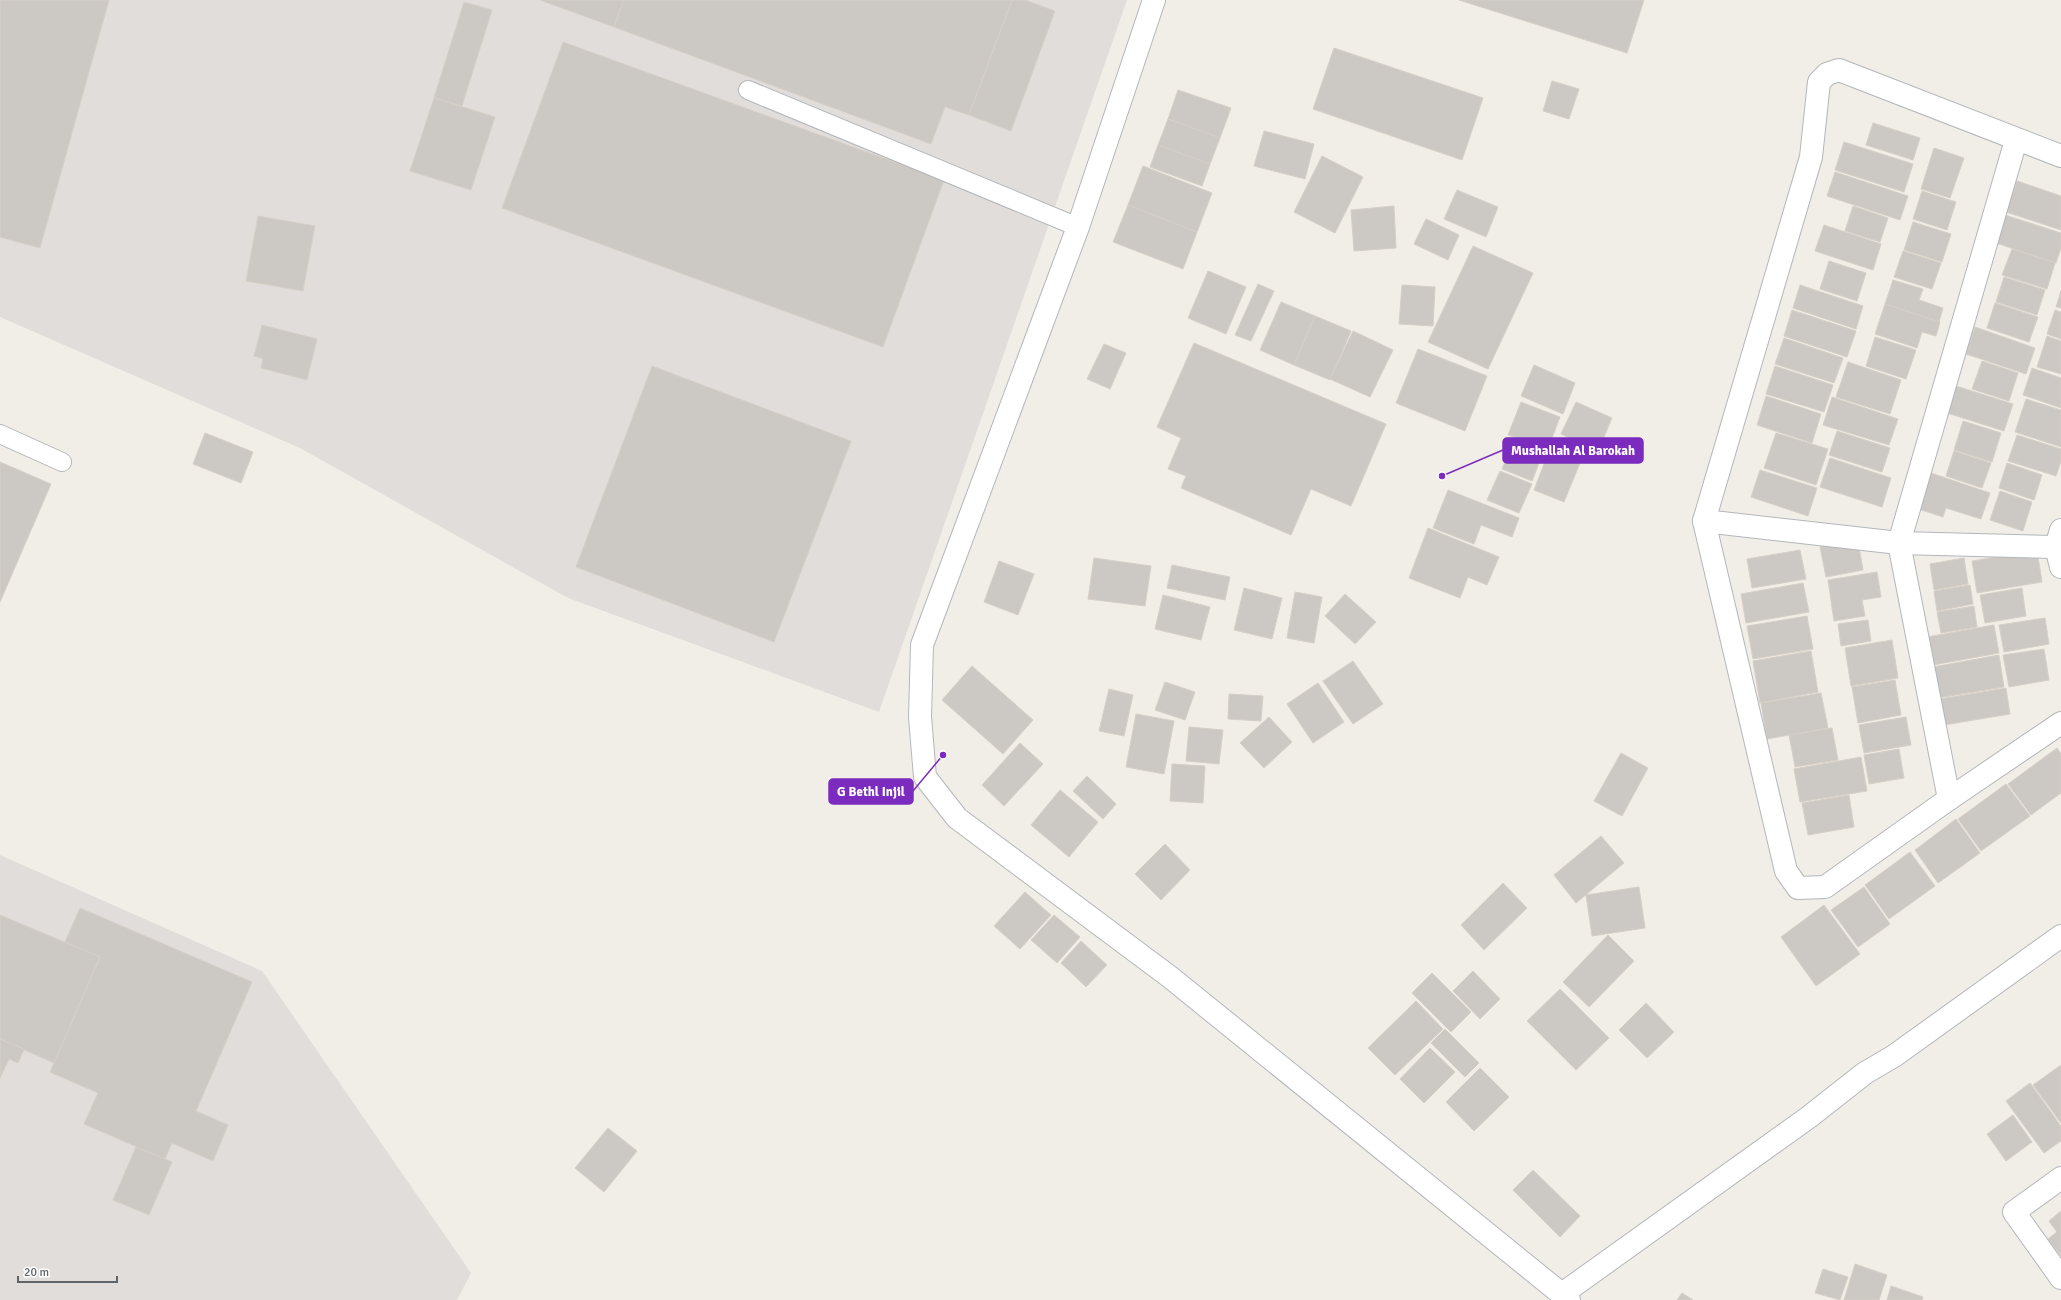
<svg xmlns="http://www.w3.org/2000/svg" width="2061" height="1300" font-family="Signika,sans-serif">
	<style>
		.industrial { fill: #e0ddda }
		.building { fill: #ccc9c5; stroke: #d6cfc6 }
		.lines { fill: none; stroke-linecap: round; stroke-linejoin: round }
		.lane-casing { stroke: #b3b6ba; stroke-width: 20 }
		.street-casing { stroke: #b3b6ba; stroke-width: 24 }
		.lane { stroke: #fff; stroke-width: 18 }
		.street { stroke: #fff; stroke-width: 22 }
		.leader { fill: none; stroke: #7b2cbf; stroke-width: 1.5 }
		.callout-dot { fill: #7b2cbf; stroke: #fff; stroke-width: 1.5 }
		.callout { fill: #7b2cbf; stroke: #7b2cbf; stroke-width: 1.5 }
		.callout-label { font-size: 13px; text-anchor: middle; font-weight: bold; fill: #fff }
	</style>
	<rect width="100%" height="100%" fill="#f1eee8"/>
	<g class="industrial">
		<polygon points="0,0 1127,0 879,712 568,598 300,448 0,317"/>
		<polygon points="0,855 262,971 471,1273 457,1300 0,1300"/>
	</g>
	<g class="building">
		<polygon points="0,0 109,0 40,248 0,237"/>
		<polygon points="540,0 624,0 614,27"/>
		<polygon points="624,0 1012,0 969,115 945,107 931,144 614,27"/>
		<polygon points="1012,0 1025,0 1055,11 1011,131 969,115"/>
		<polygon points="1459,0 1644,0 1627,53"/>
		<polygon points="464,2 492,10 462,106 434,98"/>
		<polygon points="563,42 944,180 883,347 502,208"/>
		<polygon points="1334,48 1483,98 1462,160 1313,109"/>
		<polygon points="1552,81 1579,89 1569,119 1543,111"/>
		<polygon points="1178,90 1231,108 1220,138 1168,119"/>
		<polygon points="434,98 495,117 471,190 410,171"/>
		<polygon points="1168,119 1220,138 1210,164 1158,145"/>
		<polygon points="1873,123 1920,138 1913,160 1866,145"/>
		<polygon points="1264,131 1314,144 1305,179 1254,166"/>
		<polygon points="1844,142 1913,164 1904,192 1835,170"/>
		<polygon points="1158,145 1210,164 1202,186 1150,167"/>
		<polygon points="1934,148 1964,158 1950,198 1921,189"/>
		<polygon points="1322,156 1363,177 1335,233 1294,212"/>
		<polygon points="1143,166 1212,193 1197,232 1128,205"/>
		<polygon points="1835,172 1908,196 1900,220 1827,196"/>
		<polygon points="2017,181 2061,196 2061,230 2006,212"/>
		<polygon points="1457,190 1498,207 1486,237 1444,219"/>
		<polygon points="1922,191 1956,202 1947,230 1913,219"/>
		<polygon points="1128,205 1197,232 1183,269 1113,242"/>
		<polygon points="1394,206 1396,248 1354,251 1351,210"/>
		<polygon points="1853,206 1888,218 1880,242 1845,231"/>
		<polygon points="2005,215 2061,233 2061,248 2056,263 1996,243"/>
		<polygon points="258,216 315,226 303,291 246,281"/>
		<polygon points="1426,219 1459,235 1448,260 1414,244"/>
		<polygon points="1913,222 1951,234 1942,262 1904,250"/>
		<polygon points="1824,225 1881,244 1873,270 1815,251"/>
		<polygon points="1473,246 1533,273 1488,369 1428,342"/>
		<polygon points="2012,249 2055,263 2047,289 2002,275"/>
		<polygon points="1903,251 1941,263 1932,289 1894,277"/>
		<polygon points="1829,261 1866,273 1857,301 1820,289"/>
		<polygon points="1208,271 1246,287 1226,334 1188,318"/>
		<polygon points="2004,277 2045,290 2037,315 1996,302"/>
		<polygon points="1893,280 1923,289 1919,300 1943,308 1939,322 1885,304"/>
		<polygon points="1258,284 1274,291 1251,341 1235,335"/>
		<polygon points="1402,285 1435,287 1433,326 1399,324"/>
		<polygon points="1800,285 1863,306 1856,329 1793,308"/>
		<polygon points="2061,291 2061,308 2056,307"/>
		<polygon points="1281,302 1315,316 1294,365 1260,350"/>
		<polygon points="1995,303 2038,317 2029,342 1987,328"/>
		<polygon points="1885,304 1940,322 1936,336 1922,332 1917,348 1875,334"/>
		<polygon points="1792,310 1856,331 1847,357 1784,336"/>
		<polygon points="2055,310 2061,312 2061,339 2047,334"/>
		<polygon points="1315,316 1351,331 1330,380 1294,365"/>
		<polygon points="262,325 317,339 307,380 261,368 263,359 254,356"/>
		<polygon points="1975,327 2035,348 2026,374 1966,354"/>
		<polygon points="1353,331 1393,350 1370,397 1330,379"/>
		<polygon points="2047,336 2061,341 2061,374 2037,367"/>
		<polygon points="1875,337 1916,350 1906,379 1866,366"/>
		<polygon points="1784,338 1843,358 1834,383 1775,364"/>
		<polygon points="1194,343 1386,424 1351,506 1311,489 1291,535 1181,488 1186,476 1168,469 1181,438 1157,427"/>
		<polygon points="1104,344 1126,353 1110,389 1087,379"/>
		<polygon points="1418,349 1487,376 1465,431 1396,403"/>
		<polygon points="1982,361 2018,373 2009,401 1972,389"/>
		<polygon points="1848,362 1901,380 1890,414 1836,397"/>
		<polygon points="1534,365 1575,383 1563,414 1521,396"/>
		<polygon points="652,366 851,441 774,642 576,567"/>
		<polygon points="1775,366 1833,385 1824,412 1766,394"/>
		<polygon points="2032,368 2061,378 2061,408 2023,395"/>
		<polygon points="1956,386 2013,404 2004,431 1947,413"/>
		<polygon points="1766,396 1821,414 1812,443 1757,425"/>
		<polygon points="1832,397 1898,419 1889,445 1823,425"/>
		<polygon points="2026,399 2061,410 2061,447 2015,432"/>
		<polygon points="1521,402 1560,417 1547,451 1508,435"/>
		<polygon points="1576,402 1612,418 1598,451 1561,434"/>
		<polygon points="1963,421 2001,433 1992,462 1954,450"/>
		<polygon points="1837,431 1890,448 1882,472 1829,455"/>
		<polygon points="205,433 253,452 241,483 193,464"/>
		<polygon points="1776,433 1828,449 1816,485 1764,468"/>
		<polygon points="2017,435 2061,449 2061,461 2056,476 2008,461"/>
		<polygon points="1513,442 1543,453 1532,481 1502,469"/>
		<polygon points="1551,446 1582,458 1564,502 1534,490"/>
		<polygon points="1954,451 1991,463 1982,488 1946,476"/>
		<polygon points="1830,458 1891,478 1882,507 1820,487"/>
		<polygon points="0,462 51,484 0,602"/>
		<polygon points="2007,463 2042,475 2034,500 1999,488"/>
		<polygon points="1760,470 1817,488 1808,516 1751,497"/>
		<polygon points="1500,471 1532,484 1519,513 1487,500"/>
		<polygon points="1925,471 1990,493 1981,519 1946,508 1943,517 1912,507"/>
		<polygon points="1448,490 1519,518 1512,537 1481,525 1474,544 1433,528"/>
		<polygon points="2000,491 2032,502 2023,531 1990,520"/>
		<polygon points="1428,528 1499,557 1487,585 1468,577 1460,598 1409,578"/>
		<polygon points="1858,541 1863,570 1826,577 1820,547"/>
		<polygon points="1800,550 1806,579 1752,588 1747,559"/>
		<polygon points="2037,550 2042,582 1977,593 1972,561"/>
		<polygon points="1094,558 1151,566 1145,606 1088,599"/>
		<polygon points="1964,558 1968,584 1934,590 1930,564"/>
		<polygon points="999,561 1034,574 1018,615 984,602"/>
		<polygon points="1172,565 1230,577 1225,600 1167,588"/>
		<polygon points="1877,572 1881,597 1862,600 1865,616 1834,621 1828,580"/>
		<polygon points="1803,583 1809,612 1746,623 1741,594"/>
		<polygon points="1970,585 1973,604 1937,611 1934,591"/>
		<polygon points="1244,588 1282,598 1272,639 1234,630"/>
		<polygon points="2022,588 2026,616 1985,623 1980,595"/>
		<polygon points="1295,592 1322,597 1314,643 1287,638"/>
		<polygon points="1345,594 1376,622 1355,644 1325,616"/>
		<polygon points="1163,595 1210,607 1201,640 1155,629"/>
		<polygon points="1974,606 1977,627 1941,633 1937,612"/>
		<polygon points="1807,616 1813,649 1753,659 1747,626"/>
		<polygon points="2045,618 2049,644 2004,652 1999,625"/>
		<polygon points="1868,620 1871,641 1841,646 1838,624"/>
		<polygon points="1994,625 1999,653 1933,665 1927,637"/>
		<polygon points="1892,640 1898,678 1851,686 1845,648"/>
		<polygon points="2044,649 2049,680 2009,687 2003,655"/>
		<polygon points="1811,651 1818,692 1760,703 1753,661"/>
		<polygon points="1999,655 2004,687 1938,698 1933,667"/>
		<polygon points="1353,661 1383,704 1353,724 1323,681"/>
		<polygon points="972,666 1033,720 1003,754 942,700"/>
		<polygon points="1895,680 1901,715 1858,723 1852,687"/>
		<polygon points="1165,682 1195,692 1185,720 1155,710"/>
		<polygon points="1318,683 1344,722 1313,743 1287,704"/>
		<polygon points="2006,688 2010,714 1944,725 1940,699"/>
		<polygon points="1109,689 1133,695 1124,736 1099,731"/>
		<polygon points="1821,693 1828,728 1767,739 1761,703"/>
		<polygon points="1229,694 1263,696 1261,721 1228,719"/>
		<polygon points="1136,714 1174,721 1164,774 1126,767"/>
		<polygon points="1269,717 1292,742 1264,768 1240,743"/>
		<polygon points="1906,717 1911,745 1864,753 1859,725"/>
		<polygon points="1189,727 1223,730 1219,764 1186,761"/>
		<polygon points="1832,728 1838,760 1795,767 1789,735"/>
		<polygon points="1020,743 1043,764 1004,806 982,785"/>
		<polygon points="2057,748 2061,754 2061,793 2031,815 2008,784"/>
		<polygon points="1899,749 1904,778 1869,784 1864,755"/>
		<polygon points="1621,753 1648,768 1622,816 1594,801"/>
		<polygon points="1861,757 1867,791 1800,802 1794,769"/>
		<polygon points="1172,764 1205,766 1203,803 1170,801"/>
		<polygon points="1087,776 1116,804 1103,819 1073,791"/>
		<polygon points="2006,784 2030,816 1981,851 1958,819"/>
		<polygon points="1060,790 1098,822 1069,857 1031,825"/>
		<polygon points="1849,795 1854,827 1808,835 1802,803"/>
		<polygon points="1956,819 1980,853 1938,883 1915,850"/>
		<polygon points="1601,836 1624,863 1576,903 1554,875"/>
		<polygon points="1165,844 1190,870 1161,900 1135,874"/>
		<polygon points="1910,852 1935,886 1889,919 1865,885"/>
		<polygon points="1503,883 1527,908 1484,950 1461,925"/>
		<polygon points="1639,887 1645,928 1592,936 1586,895"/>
		<polygon points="1864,887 1890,924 1858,947 1831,910"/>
		<polygon points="1025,892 1051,915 1020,949 994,926"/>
		<polygon points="1824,905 1860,954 1816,986 1781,937"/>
		<polygon points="80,908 252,982 196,1111 228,1125 213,1161 172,1143 165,1159 84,1124 98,1093 50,1072 100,957 65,942"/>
		<polygon points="0,915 100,957 54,1063 0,1039"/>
		<polygon points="1054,915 1080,937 1057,963 1031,940"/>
		<polygon points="1608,935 1634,961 1589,1007 1563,982"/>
		<polygon points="1081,941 1107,965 1086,987 1061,963"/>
		<polygon points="1473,971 1500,999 1480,1019 1453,991"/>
		<polygon points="1432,973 1471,1012 1451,1032 1412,993"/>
		<polygon points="1560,989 1609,1038 1576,1070 1527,1021"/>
		<polygon points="1416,1001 1443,1029 1395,1075 1368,1048"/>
		<polygon points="1646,1003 1674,1032 1647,1058 1619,1030"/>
		<polygon points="1445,1029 1479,1063 1465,1077 1431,1043"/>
		<polygon points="0,1039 24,1049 18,1063 9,1059 0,1078"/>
		<polygon points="1430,1048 1455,1072 1424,1103 1400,1079"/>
		<polygon points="2061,1065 2061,1123 2033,1085"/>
		<polygon points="1480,1068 1509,1097 1474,1131 1446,1102"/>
		<polygon points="2030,1083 2061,1126 2061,1141 2044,1153 2006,1101"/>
		<polygon points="2013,1115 2032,1142 2006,1161 1987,1134"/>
		<polygon points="608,1128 637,1151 604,1192 575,1168"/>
		<polygon points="136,1147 172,1162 149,1215 113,1200"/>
		<polygon points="1533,1170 1580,1216 1560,1237 1513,1190"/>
		<polygon points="2061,1211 2061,1256 2048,1239 2057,1232 2049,1221"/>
		<polygon points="1855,1264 1887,1275 1879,1300 1844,1300"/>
		<polygon points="1823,1269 1848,1277 1840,1300 1815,1293"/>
		<polygon points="1891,1286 1923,1297 1922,1300 1887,1300"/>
		<polygon points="1682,1293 1693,1300 1677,1300"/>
	</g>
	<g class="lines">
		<g class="lane-casing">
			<g id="lane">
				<polyline points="748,90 1078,227"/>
				<polyline points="0,434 62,462"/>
			</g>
		</g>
		<g class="street-casing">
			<g id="street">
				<polyline points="1154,0 1078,227 922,645 920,717 925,777 957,818 1170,977 1569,1300"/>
				<polyline points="2061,156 1839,70 1827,74 1819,82 1811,157 1704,521 1786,871 1798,888 1825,887 1949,799 2061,723"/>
				<polyline points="1704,521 1899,543 2056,547 2061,530"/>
				<polyline points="2056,547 2061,567"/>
				<polyline points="1949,799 1899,543 2016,140"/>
				<polyline points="2061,1178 2014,1212 2061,1278"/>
				<polyline points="1562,1294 1809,1117 1865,1073 1894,1056 2061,936"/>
			</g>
		</g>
		<use href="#lane" class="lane"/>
		<use href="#street" class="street"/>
	</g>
	<path class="leader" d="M1442 476L1503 450M943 755L913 791"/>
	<g class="callout-dot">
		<circle cx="1442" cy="476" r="4"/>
		<circle cx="943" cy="755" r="4"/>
	</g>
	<g class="callout">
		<rect x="1503" y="438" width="140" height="25" rx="4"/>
		<rect x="829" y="779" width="84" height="25" rx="4"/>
	</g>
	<g class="callout-label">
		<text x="1573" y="455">Mushallah Al Barokah</text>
		<text x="871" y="796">G Bethl Injil</text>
	</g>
	<path d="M18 1276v6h99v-6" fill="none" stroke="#5f6468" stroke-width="2"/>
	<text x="24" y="1276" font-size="12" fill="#5f6468" stroke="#ffffff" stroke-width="3" paint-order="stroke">20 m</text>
</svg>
